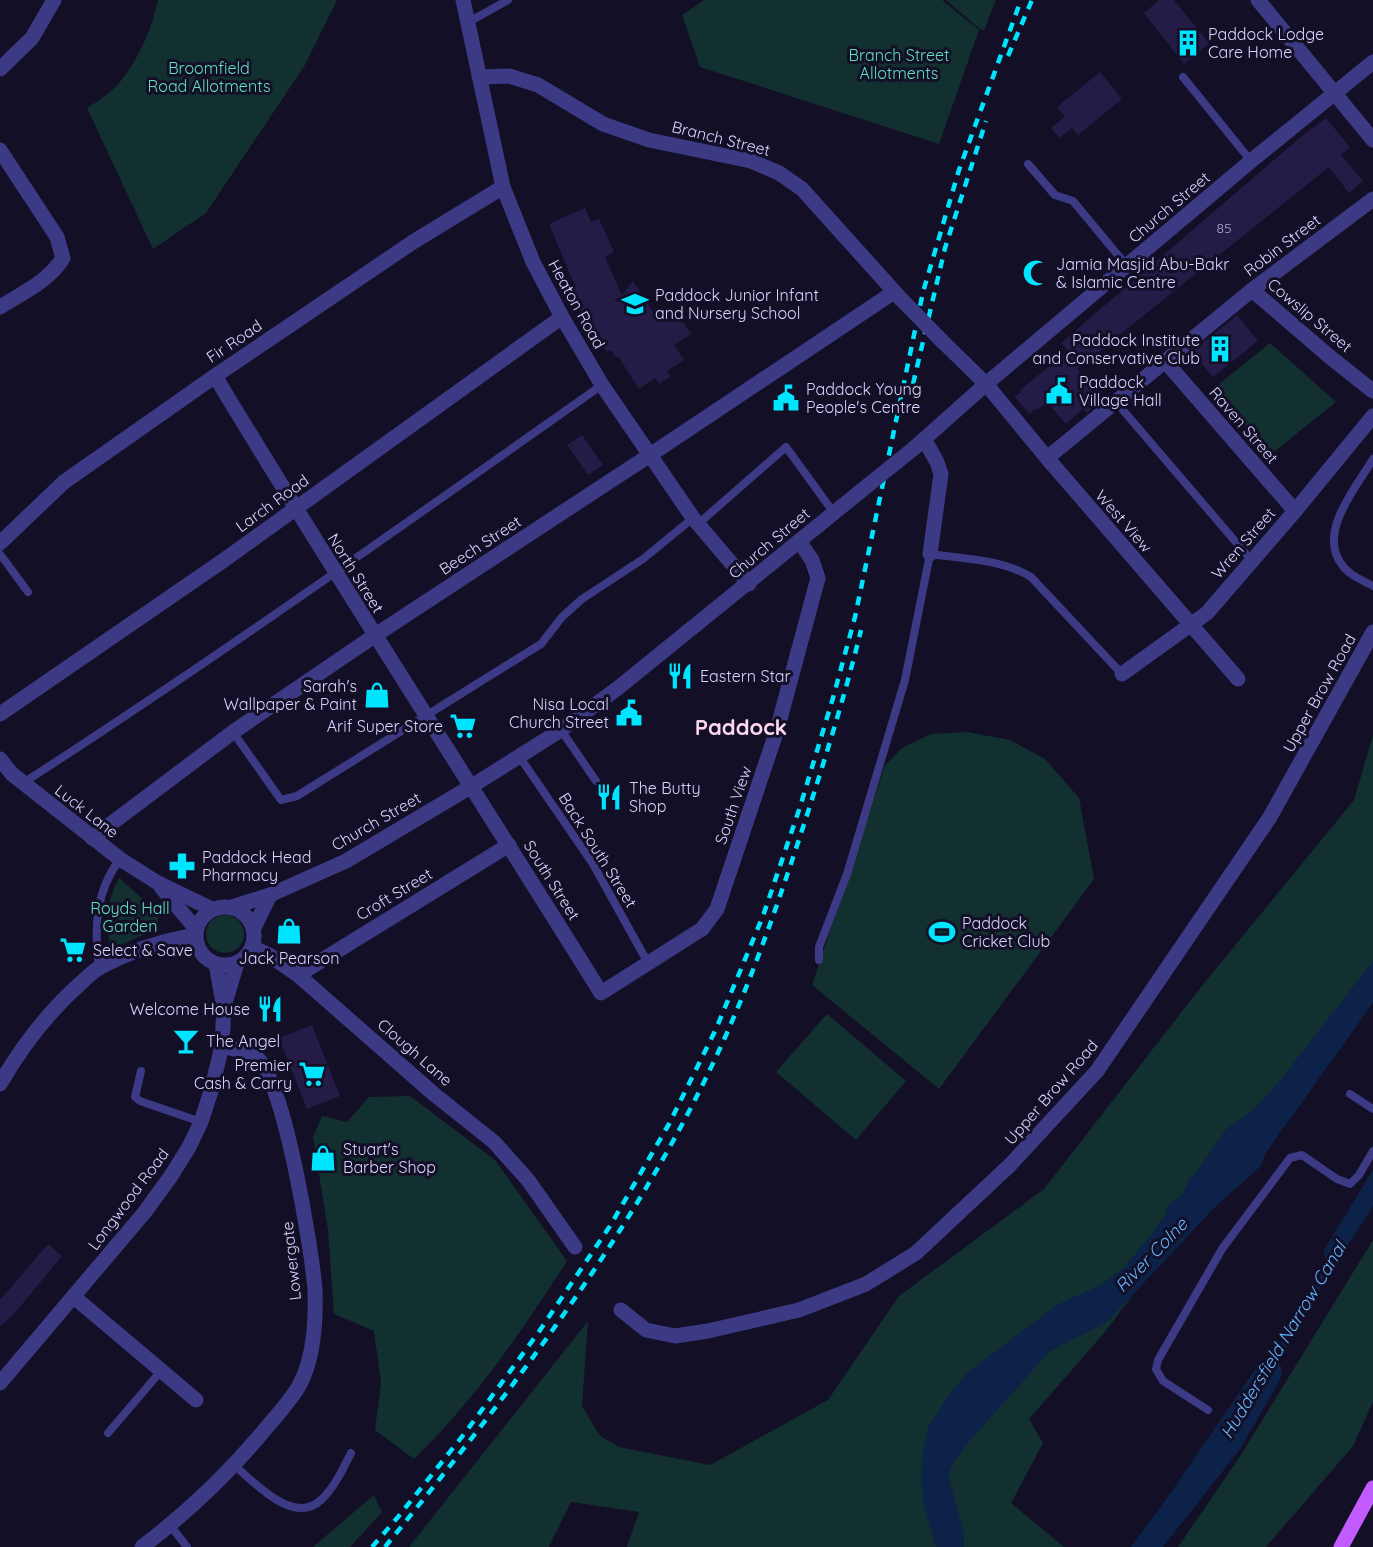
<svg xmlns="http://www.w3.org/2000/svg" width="1373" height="1547" font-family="Quicksand,sans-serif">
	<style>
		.green { fill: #12302f }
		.water { fill: #0c2248 }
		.building { fill: #241b47 }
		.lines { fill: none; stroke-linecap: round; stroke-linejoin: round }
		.service { stroke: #3d3a85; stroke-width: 8 }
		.minor { stroke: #3d3a85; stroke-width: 15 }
		.tertiary { stroke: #3d3a85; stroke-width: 15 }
		.primary { stroke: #c25bff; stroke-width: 15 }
		.rail { stroke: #00e5ff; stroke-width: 4.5; stroke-dasharray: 9 8; stroke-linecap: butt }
		.minor-bridge { stroke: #3d3a85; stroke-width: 15 }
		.tertiary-bridge { stroke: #3d3a85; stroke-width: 15 }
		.labels { text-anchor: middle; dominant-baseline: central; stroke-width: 6; stroke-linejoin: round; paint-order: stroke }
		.number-label { font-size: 14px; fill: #aca6d1 }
		.poi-label { font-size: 16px; fill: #d9d4ff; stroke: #130f26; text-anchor: start }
		.park-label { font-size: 16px; fill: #5fe0c0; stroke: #130f26 }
		.street-label { font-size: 16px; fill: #d9d4ff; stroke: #130f26 }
		.water-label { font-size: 18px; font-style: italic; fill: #62b6ff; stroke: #130f26 }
		.district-label { font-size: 22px; font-weight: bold; fill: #ffd6f0; stroke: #130f26 }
	</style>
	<rect width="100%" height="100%" fill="#130f26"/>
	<g class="green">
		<path d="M158 0H336V2L305 65 206 213 153 249 87 108C98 101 112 92 120 82 139 59 152 28 158 0Z"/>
		<polygon points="704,0 942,0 979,30 939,144 700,67 682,15"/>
		<polygon points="946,0 996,0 984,30 981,30"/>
		<polygon points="1270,343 1336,402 1270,455 1213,389"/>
		<polygon points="967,732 1010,740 1045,759 1079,798 1094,879 939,1089 812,985 885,765 902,748 931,734"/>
		<polygon points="1373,735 1373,973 1105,1332 1029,1419 1043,1443 1011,1503 1064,1547 627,1547 639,1512 571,1502 549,1547 409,1547 588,1321 582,1406 600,1436 619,1447 710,1465 828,1400 899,1296 1044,1189 1201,987 1354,800"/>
		<path d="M119 878 151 906 158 914V921L152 931 112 949C103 925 107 900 119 878Z"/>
		<circle cx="225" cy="934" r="19"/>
		<polygon points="827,1014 906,1081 856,1140 776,1072"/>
		<path d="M410 1096 495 1160 567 1261C522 1331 475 1400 414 1459L375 1430 381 1383 374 1331 334 1314 328 1230 313 1137 322 1116 347 1122 369 1097Z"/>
		<polygon points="1373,1240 1373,1402 1353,1446 1266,1547 1178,1547 1237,1461"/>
		<polygon points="374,1495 382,1512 350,1547 313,1547"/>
	</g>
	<g class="water">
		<polygon points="1373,961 1373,1003 1265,1154 1261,1166 1216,1206 1108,1321 1049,1352 967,1444 953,1463 948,1475 964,1534 964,1547 936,1547 924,1506 921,1481 922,1457 928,1428 946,1399 967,1373 1057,1305 1101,1285 1123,1268 1149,1238 1165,1215 1168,1205 1182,1195 1189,1180 1200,1167 1226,1129 1250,1113 1278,1083"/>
		<polygon points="1373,1170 1373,1206 1326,1279 1279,1358 1282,1372 1279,1382 1240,1449 1163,1547 1131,1547 1172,1491 1256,1368 1263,1360 1273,1357 1320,1275 1325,1261 1324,1250"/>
	</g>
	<g class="building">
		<polygon points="1159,0 1174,0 1209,43 1184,64 1144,13"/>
		<polygon points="1100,72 1122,99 1078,135 1072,128 1059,138 1051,128 1065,117 1057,107"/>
		<polygon points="1326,118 1350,147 1341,155 1363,181 1349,193 1329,167 1077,369 1104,399 1087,413 1083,409 1066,424 1047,402 1037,410 1035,409 1029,414 1015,397 1021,392 1020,390 1068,351 1061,343 1303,135"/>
		<polygon points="585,208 591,222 599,219 614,252 605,257 622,295 633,281 657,318 673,307 691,334 674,345 684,360 667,371 671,376 659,384 655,378 639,389 618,356 616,358 611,350 607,352 584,319 569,287 575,286 549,224"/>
		<polygon points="1237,315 1258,341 1213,377 1192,352"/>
		<polygon points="582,435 603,465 588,475 567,445"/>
		<polygon points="312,1025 340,1096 307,1109 279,1038"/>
		<polygon points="48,1244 62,1256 14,1314 0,1326 0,1300"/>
	</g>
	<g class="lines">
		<g class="service">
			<polyline points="467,23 508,0"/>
			<polyline points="1183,77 1251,161"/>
			<polyline points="1028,164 1055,195 1073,201 1127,266"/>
			<polyline points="1116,402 1252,561"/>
			<path d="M1373 459C1356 488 1317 532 1342 565 1349 575 1362 580 1373 586"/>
			<polyline points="698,524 786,447 834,513"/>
			<polyline points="0,554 28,592"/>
			<polyline points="561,730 596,781"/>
			<polyline points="233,732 281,800 297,796 541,644 562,617 582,599 643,559 693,518"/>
			<polyline points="519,756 593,864 648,963"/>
			<path d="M23 783C220 656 410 520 602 385"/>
			<path d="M819 960V947L847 874 905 680 930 554C964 559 1002 559 1031 577L1122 674"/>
			<path d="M99 968C94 928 95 892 120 859"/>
			<polyline points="141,1071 135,1097 140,1101 201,1122"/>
			<polyline points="1350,1094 1373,1109"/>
			<polyline points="1208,1410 1163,1381 1156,1369 1158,1360 1222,1249 1290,1158 1302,1155 1337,1179 1350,1184 1359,1175 1373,1151"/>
			<polyline points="108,1433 161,1371"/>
			<path d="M234 1465C254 1482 293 1526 321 1500 334 1488 343 1469 351 1453"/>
			<polyline points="170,1525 187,1547"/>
		</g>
		<g class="minor">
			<polyline points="1258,0 1373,140"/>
			<polyline points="0,69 32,38 54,0"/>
			<polyline points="479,77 509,76 538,85 603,124 649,140 751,161 779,173 802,189 901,299"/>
			<path d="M0 150 57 237 63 258C49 281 22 293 0 307"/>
			<polyline points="1252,290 1330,357 1373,391"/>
			<polyline points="942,341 986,384 1047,458 1238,679"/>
			<polyline points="1165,361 1295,511"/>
			<path d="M215 376C340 584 473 787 601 993L702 929 717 909 777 730 818 578 812 560 799 541"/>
			<polyline points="924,439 937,462 941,474 930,554"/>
			<polyline points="1047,458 1252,290 1373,199"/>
			<polyline points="0,543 64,482 215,376 413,242 503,187"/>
			<polyline points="1122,674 1207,613 1295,511 1373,416"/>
			<polyline points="0,714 224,560 562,317"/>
			<polyline points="92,838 233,732 374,636 650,455 894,292"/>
			<polyline points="252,947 269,955 298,975 435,1095 494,1142 528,1180 575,1247"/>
			<polyline points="298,975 509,845"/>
			<path d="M0 1084C22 1046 50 1010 83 981 89 976 94 970 101 967 131 950 163 941 196 935"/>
			<polyline points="74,1297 196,1400"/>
			<polyline points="621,1310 646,1330 675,1336 708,1331 799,1310 866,1284 916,1253 1010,1165 1097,1071 1270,817 1373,632"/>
		</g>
		<g class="tertiary">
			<polyline points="463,0 503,187 533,262 562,317 602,385 693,518 749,584"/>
			<polyline points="913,449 986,384 1251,161 1373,62"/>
			<polyline points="0,759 12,774 120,859 158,883 212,909"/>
			<polyline points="161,887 196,929"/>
			<circle cx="225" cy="936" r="29"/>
			<polyline points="232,907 270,895 346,861 472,786 561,730 618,688 867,486"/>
			<polyline points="254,928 270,895"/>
			<polyline points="216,964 223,1003"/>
			<polyline points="0,1383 144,1213 171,1176 189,1147 201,1122 211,1091 222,1046 224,1006 237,963"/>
			<path d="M142 1547C188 1512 230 1472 267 1427 278 1414 292 1399 300 1384 314 1357 316 1319 315 1290 312 1251 284 1077 256 1057 248 1051 232 1049 222 1046"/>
		</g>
		<polyline class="primary" points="1341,1547 1373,1488"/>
		<g class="rail">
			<polyline points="1008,56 1032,0"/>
			<polyline points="913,384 945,248 986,121"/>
			<polyline points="372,1547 398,1517 465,1433 538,1333 610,1226 669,1124 716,1029 763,916 800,807 833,698 855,617 923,292 959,170 1021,0"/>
			<path d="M385 1547C509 1394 632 1236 716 1057 753 978 781 895 808 812 827 752 846 692 861 630"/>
		</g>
		<polyline class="minor-bridge" points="901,299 942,341"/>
		<polyline class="tertiary-bridge" points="867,486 913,449"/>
	</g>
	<defs>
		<g id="building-bare" transform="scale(2.07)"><path d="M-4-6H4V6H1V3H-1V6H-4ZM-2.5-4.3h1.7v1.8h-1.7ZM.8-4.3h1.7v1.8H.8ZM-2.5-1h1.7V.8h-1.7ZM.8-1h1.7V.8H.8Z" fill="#00e5ff" stroke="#130f26" stroke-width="2.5" paint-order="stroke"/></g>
		<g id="mosque-bare" transform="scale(2.07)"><path d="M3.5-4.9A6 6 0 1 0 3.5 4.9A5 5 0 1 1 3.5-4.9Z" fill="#00e5ff" stroke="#130f26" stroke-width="2.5" paint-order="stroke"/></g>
		<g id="school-bare" transform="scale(2.07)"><path d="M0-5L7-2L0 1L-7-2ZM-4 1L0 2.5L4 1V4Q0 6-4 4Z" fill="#00e5ff" stroke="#130f26" stroke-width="2.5" paint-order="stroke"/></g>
		<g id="civic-bare" transform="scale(2.07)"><path d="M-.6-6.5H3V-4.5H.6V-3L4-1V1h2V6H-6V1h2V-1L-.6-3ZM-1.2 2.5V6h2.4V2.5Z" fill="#00e5ff" stroke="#130f26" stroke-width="2.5" paint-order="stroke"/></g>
		<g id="restaurant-bare" transform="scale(2.07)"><path d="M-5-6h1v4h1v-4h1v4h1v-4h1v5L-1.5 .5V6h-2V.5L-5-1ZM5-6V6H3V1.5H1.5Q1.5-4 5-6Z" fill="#00e5ff" stroke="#130f26" stroke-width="2.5" paint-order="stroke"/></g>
		<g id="shop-bare" transform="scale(2.07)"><path d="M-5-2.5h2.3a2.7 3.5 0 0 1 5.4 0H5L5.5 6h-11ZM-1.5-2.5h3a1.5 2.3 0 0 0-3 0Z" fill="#00e5ff" stroke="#130f26" stroke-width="2.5" paint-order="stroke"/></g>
		<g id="supermarket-bare" transform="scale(2.07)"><path d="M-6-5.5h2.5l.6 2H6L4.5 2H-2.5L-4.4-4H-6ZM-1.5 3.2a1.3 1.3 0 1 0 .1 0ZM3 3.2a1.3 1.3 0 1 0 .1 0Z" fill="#00e5ff" stroke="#130f26" stroke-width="2.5" paint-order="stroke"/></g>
		<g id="pharmacy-bare" transform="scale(2.07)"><path d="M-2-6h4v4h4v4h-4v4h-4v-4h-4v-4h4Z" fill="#00e5ff" stroke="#130f26" stroke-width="2.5" paint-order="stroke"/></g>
		<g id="stadium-bare" transform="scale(2.07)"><path d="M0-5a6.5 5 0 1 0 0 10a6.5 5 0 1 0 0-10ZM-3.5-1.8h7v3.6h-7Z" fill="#00e5ff" stroke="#130f26" stroke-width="2.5" paint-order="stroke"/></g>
		<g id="bar-bare" transform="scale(2.07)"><path d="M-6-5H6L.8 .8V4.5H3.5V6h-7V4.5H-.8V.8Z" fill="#00e5ff" stroke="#130f26" stroke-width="2.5" paint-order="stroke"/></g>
	</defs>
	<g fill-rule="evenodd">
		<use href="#building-bare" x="1188" y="43"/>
		<use href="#mosque-bare" x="1036" y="273"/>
		<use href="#school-bare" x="635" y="304"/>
		<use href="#building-bare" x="1220" y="349"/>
		<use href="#civic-bare" x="1059" y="391"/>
		<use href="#civic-bare" x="786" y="398"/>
		<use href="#restaurant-bare" x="680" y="676"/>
		<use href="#shop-bare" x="377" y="695"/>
		<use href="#civic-bare" x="629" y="713"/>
		<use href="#supermarket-bare" x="463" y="726"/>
		<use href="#restaurant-bare" x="609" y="797"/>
		<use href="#pharmacy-bare" x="182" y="866"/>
		<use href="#shop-bare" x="289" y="931"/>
		<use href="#stadium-bare" x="942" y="932"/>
		<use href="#supermarket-bare" x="73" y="950"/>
		<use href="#restaurant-bare" x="270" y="1009"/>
		<use href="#bar-bare" x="186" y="1041"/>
		<use href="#supermarket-bare" x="312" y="1074"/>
		<use href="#shop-bare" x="323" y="1158"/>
	</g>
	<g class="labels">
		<g class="number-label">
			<text x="1224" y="228">85</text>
		</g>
		<g class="poi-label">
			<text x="1208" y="34">Paddock Lodge<tspan x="1208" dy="18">Care Home</tspan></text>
			<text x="1056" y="264">Jamia Masjid Abu-Bakr<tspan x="1056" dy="18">&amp; Islamic Centre</tspan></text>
			<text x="655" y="295">Paddock Junior Infant<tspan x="655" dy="18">and Nursery School</tspan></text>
			<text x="1200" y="340" text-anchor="end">Paddock Institute<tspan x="1200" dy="18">and Conservative Club</tspan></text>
			<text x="1079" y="382">Paddock<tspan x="1079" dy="18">Village Hall</tspan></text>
			<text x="806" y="389">Paddock Young<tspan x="806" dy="18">People's Centre</tspan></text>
			<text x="700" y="676">Eastern Star</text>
			<text x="357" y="686" text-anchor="end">Sarah's<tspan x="357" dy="18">Wallpaper &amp; Paint</tspan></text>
			<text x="609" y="704" text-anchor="end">Nisa Local<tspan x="609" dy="18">Church Street</tspan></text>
			<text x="443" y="726" text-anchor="end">Arif Super Store</text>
			<text x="629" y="788">The Butty<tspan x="629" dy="18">Shop</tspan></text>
			<text x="202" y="857">Paddock Head<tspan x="202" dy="18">Pharmacy</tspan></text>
			<text x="962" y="923">Paddock<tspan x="962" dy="18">Cricket Club</tspan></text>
			<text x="93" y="950">Select &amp; Save</text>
			<text x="289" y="958" text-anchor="middle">Jack Pearson</text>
			<text x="250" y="1009" text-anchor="end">Welcome House</text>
			<text x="206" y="1041">The Angel</text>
			<text x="292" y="1065" text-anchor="end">Premier<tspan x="292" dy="18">Cash &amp; Carry</tspan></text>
			<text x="343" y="1149">Stuart's<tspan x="343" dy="18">Barber Shop</tspan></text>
		</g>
		<g class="park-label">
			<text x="899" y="55">Branch Street<tspan x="899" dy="18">Allotments</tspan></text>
			<text x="209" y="68">Broomfield<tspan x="209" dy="18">Road Allotments</tspan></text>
			<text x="130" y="908">Royds Hall<tspan x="130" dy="18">Garden</tspan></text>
		</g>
		<g class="street-label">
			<text transform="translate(721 138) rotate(14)">Branch Street</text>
			<text transform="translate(1169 207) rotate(-40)">Church Street</text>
			<text transform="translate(1282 245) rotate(-37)">Robin Street</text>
			<text transform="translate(577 304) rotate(61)">Heaton Road</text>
			<text transform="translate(1310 315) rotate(40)">Cowslip Street</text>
			<text transform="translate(234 341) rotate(-34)">Fir Road</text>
			<text transform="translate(1244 425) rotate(49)">Raven Street</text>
			<text transform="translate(272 503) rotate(-36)">Larch Road</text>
			<text transform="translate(1124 521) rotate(49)">West View</text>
			<text transform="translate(769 543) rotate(-40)">Church Street</text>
			<text transform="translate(1243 543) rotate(-49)">Wren Street</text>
			<text transform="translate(480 545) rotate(-33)">Beech Street</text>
			<text transform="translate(356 573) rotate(58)">North Street</text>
			<text transform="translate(1319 693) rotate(-61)">Upper Brow Road</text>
			<text transform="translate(733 805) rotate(-71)">South View</text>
			<text transform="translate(87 811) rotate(38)">Luck Lane</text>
			<text transform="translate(376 821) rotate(-30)">Church Street</text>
			<text transform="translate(598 850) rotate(58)">Back South Street</text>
			<text transform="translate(552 880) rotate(58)">South Street</text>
			<text transform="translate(394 894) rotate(-31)">Croft Street</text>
			<text transform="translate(415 1052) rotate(41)">Clough Lane</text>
			<text transform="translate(1051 1092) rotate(-49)">Upper Brow Road</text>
			<text transform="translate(128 1199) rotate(-53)">Longwood Road</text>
			<text transform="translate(291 1261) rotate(-96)">Lowergate</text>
		</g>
		<g class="water-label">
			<text transform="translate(1151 1255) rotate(-46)">River Colne</text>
			<text transform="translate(1283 1340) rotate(-59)">Huddersfield Narrow Canal</text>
		</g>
		<g class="district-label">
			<text x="741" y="727">Paddock</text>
		</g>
	</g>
</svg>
